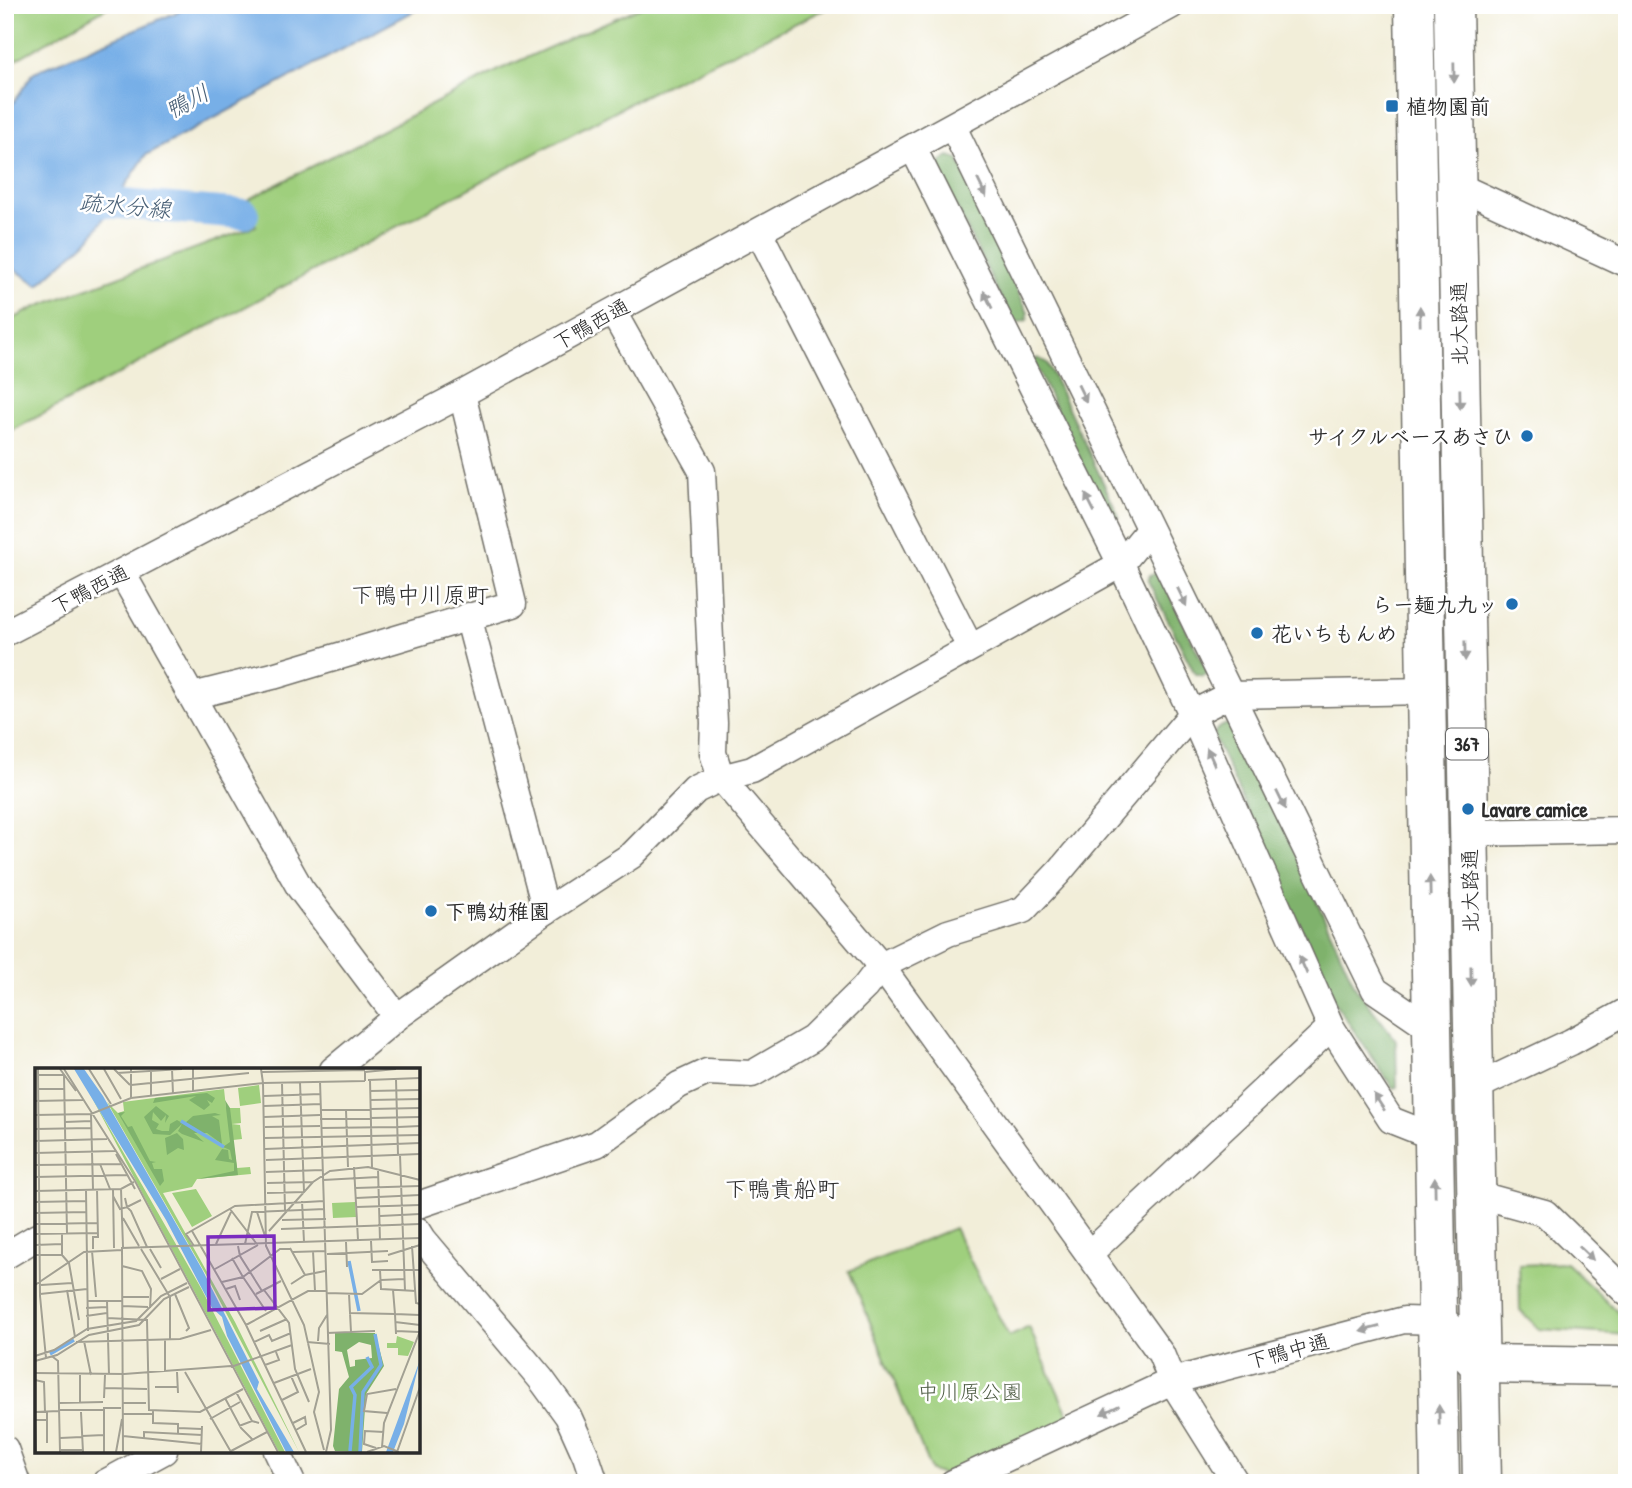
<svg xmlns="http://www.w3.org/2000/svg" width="1632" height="1488" font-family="'Patrick Hand','Klee One',sans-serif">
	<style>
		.green { fill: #9fcf7d; stroke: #657d54; stroke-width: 2 }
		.forest { fill: #7fb26c; stroke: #556e4c; stroke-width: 2 }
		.water { fill: #77afe7; stroke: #516d89; stroke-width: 2 }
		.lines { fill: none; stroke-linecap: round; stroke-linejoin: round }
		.canal { stroke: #77afe7; stroke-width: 30 }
		.street-casing { stroke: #716f68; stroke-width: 29 }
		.secondary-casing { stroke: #716f68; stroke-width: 41 }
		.highway-casing { stroke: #716f68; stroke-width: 41 }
		.street { stroke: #fff; stroke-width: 26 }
		.secondary { stroke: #fff; stroke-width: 38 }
		.highway { stroke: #fff; stroke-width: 38 }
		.oneway { fill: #a0a0a0 }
		.poi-dot { fill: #1f6fb2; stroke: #fff; stroke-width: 2.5 }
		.labels { text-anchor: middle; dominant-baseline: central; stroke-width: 5; stroke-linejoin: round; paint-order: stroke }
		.shield { fill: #fff; stroke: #6b6b6b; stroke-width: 2 }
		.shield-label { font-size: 19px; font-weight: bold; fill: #2b2b2b }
		.poi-label { font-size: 21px; font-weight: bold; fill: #2b2b2b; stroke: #fff; text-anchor: start }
		.street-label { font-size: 21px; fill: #2b2b2b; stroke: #fff }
		.park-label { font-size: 21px; fill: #4e5c44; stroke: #fff }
		.water-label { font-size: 23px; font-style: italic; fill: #496076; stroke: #fff }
		.neighbourhood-label { font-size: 23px; fill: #2b2b2b; stroke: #fff }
		.inset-river { fill: none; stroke: #77afe7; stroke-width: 3.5 }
		.inset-road { fill: none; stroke: #a2a093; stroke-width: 2 }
		.view { fill: #7b2cbf; fill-opacity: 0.15; stroke: #7b2cbf; stroke-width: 3.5 }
		.inset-edge { fill: none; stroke: #2b2b2b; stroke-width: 3.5 }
	</style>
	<rect width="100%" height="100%" fill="#fff"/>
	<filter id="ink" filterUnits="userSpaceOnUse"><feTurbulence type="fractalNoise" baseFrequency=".0143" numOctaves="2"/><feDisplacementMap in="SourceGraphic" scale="14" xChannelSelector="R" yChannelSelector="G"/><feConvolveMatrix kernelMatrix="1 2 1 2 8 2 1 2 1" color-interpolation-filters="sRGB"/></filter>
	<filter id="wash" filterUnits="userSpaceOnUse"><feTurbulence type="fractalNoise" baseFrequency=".00686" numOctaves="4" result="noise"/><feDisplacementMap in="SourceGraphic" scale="28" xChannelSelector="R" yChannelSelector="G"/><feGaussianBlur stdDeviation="1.57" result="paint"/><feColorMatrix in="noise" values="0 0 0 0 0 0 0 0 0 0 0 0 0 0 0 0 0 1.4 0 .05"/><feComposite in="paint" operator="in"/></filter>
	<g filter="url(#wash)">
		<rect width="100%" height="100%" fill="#f2eed9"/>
		<g class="green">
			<polygon points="5,5 111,5 5,66"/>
			<polygon points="645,5 834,5 649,93 5,434 5,323 34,308 256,226 245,201 501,69"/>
			<polygon points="954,1228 1009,1337 1029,1327 1070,1419 944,1475 931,1471 849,1271"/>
			<polygon points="1566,1263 1627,1321 1627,1335 1539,1329 1520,1310 1519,1265"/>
		</g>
		<g class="forest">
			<polygon points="949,156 958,159 1028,313 1027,320 1014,324 938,170 941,161"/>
			<polygon points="1038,358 1047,363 1117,512 1119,517 1110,523 1033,361"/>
			<polygon points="1155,573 1160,575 1208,673 1203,676 1195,674 1148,581 1150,575"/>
			<path d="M1227 724 1238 727 1356 988 1396 1040 1397 1087 1393 1088 1335 1003 1214 737C1215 728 1219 727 1227 724Z"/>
		</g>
		<polygon class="water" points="194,5 425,5 146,155 91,237 38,285 5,263 5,115 34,72"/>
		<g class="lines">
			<polyline class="canal" points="73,200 244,214"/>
		</g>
	</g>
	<g filter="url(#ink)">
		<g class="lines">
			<g class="street-casing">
				<g id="street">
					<polyline points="953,127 1375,990 1432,1029"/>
					<polyline points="913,148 1121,564 1192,714 1331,1027 1391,1120 1434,1137"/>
					<polyline points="1456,185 1627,264"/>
					<polyline points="759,232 970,647"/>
					<polyline points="613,312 702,471 714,723 713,753 721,778 752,770 1121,564 1149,530"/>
					<polyline points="122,573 300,888 397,1017"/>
					<polyline points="468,616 546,911"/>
					<polyline points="5,633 462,394 1172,5"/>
					<polyline points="192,696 273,676 513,604 462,394"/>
					<polyline points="1468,833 1627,830"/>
					<polyline points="333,1070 397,1017 546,911 632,855 696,790 721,778 881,966 1161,1354 1172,1381 1236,1483"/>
					<polyline points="1474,1088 1571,1042 1627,1011"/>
					<polyline points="1476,1194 1545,1213 1627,1293"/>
					<polyline points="418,1205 597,1144 679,1085 707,1072 752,1074 812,1039 865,987 881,966 948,933 1023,910 1059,872 1192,714 1229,695 1427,691"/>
					<polyline points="418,1231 423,1239 541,1379 568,1416 586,1456 595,1483"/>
					<polyline points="1089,1254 1331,1027"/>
					<polyline points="5,1256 37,1237"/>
					<polyline points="5,1449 17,1483"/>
					<polyline points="277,1451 292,1483"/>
					<polyline points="105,1483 164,1451"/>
					<polyline points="953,1483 1172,1381 1404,1320 1437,1321"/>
				</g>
			</g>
			<g class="secondary-casing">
				<polyline id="secondary" points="1437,1321 1479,1364 1627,1366"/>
			</g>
			<g class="highway-casing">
				<g id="highway">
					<polyline points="1414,5 1440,1483"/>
					<polyline points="1453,5 1482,1483"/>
				</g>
			</g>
			<use href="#street" class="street"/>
			<use href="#secondary" class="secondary"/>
			<use href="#highway" class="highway"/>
		</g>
		<defs><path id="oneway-solid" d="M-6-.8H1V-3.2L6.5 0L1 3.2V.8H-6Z" transform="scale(1.75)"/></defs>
		<g class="oneway">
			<use href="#oneway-solid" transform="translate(1454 73) rotate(89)"/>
			<use href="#oneway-solid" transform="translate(982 188) rotate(64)"/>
			<use href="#oneway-solid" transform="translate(988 300) rotate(-116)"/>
			<use href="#oneway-solid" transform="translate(1420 316) rotate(-91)"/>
			<use href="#oneway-solid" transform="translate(1082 393) rotate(64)"/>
			<use href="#oneway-solid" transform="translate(1460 399) rotate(89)"/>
			<use href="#oneway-solid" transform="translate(1090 503) rotate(-117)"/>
			<use href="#oneway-solid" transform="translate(1182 597) rotate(64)"/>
			<use href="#oneway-solid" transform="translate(1465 651) rotate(89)"/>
			<use href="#oneway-solid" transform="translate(1211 757) rotate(-114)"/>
			<use href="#oneway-solid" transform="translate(1281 800) rotate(64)"/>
			<use href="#oneway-solid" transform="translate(1430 886) rotate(-91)"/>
			<use href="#oneway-solid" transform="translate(1303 965) rotate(-114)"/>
			<use href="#oneway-solid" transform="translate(1471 976) rotate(89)"/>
			<use href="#oneway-solid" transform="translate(1379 1102) rotate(-123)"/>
			<use href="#oneway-solid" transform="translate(1435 1187) rotate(-91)"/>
			<use href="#oneway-solid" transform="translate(1586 1253) rotate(44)"/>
			<use href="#oneway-solid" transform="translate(1370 1329) rotate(165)"/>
			<use href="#oneway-solid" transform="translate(1110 1410) rotate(155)"/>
			<use href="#oneway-solid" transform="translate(1439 1415) rotate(-91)"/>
		</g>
	</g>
	<g class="poi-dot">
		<rect x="1385" y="99" width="14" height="14" rx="3.5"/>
		<circle cx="1527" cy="436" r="7"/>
		<circle cx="1512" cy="604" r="7"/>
		<circle cx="1257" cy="633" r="7"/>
		<circle cx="1468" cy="809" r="7"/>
		<circle cx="431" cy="911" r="7"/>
	</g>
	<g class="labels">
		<rect class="shield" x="1446" y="728.5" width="42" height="31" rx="5"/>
		<g class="shield-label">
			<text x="1467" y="744">367</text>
		</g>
		<g class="poi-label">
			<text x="1406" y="106">植物園前</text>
			<text x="1513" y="436" text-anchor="end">サイクルベースあさひ</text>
			<text x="1498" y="604" text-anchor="end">らー麺九九ッ</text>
			<text x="1271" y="633">花いちもんめ</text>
			<text x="1482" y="809">Lavare camice</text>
			<text x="445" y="911">下鴨幼稚園</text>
		</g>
		<g class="street-label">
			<text transform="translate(591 324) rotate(-29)">下鴨西通</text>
			<text transform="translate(1459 324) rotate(-91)">北大路通</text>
			<text transform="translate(90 589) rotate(-27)">下鴨西通</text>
			<text transform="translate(1470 891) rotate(-91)">北大路通</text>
			<text transform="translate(1288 1351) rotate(-15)">下鴨中通</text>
		</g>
		<g class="park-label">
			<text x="970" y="1391">中川原公園</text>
		</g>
		<g class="water-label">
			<text transform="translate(187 101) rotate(-28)">鴨川</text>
			<text transform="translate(125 205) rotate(5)">疏水分線</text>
		</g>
		<g class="neighbourhood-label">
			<text x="420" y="594">下鴨中川原町</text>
			<text x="782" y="1188">下鴨貴船町</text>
		</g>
	</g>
	<g transform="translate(35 1068)">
		<rect width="385" height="385" fill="#f2eed9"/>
		<path d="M224 17 226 35 205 38 203 20ZM189 21 191 40H205L206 55 197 56 205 57 207 71 198 72 202 100 215 99 216 106 162 111 157 119 128 125 200 254 264 384 170 205 72 34 83 45 89 43 88 34ZM55 26 166 220 250 384H244ZM161 121 177 148 157 159 137 125ZM320 134 321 149 298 150 297 135ZM362 268 379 274 373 288 363 287V280H352V275H361Z" fill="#9fcf7d"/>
		<path d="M172 25 180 30 177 35 172 32 175 37 169 42 154 32 161 28 118 35 120 30ZM190 32 195 40 203 107 162 111 199 103V95L180 92 187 81 193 82 194 91 197 92 195 82 188 79 195 74ZM121 38 134 48 130 55 131 47 126 53 118 44 117 52 124 56 121 61 127 63H134L135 56 142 52 149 56 158 48 180 45 186 47 177 48 184 52 187 76 172 65H159L169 74 147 66 143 63 147 56 135 67 118 66 109 49ZM90 44 86 48 93 59 97 58 115 93 121 94 117 95 119 101H127L129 113 125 118 83 45ZM142 65 148 71 149 82 143 80 132 87 130 70ZM300 265H340L349 298 331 326 327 384 300 383 298 378 304 321 314 309 307 284 300 283ZM324 274 336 277 337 290 320 292V298L315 299 312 282Z" fill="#7fb26c" fill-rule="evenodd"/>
		<path d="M39 1H49L68 28 167 201 224 314 222 321 259 384H251L192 268 187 249 177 240 131 152ZM385 292 369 356 358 384H351Z" fill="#77afe7"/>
		<path class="inset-river" d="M146 53 189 79M314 193 324 243M15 286 39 272M315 383 320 327 316 319 337 299 332 289M325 384 328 324 346 297 340 266"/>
		<path class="inset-road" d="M3 1 5 228 11 290M25 1 41 23M29 1 100 113 243 384M54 1 76 36M69 1 86 31M79 1 95 17M96 1V30M137 1 138 26M158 1V23M226 1 228 15 330 13M227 4 330 2M82 5 147 1M3 7H29M29 7 32 166M361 11 363 87M333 12 385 10M335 12 337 100M285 13 296 362 291 384M330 13V4L361 1M247 15 250 143M96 17 214 5M3 21H29M335 23 385 22M116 28V2M229 28 286 26M335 32 385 31M0 33 48 32M229 38 286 36M286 42 385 40M311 42 313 99M0 47 56 46 96 30 228 15 231 178 269 257 284 324 279 344 289 382M56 47 58 121M229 49 285 47M285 51 385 49M30 54 56 53M230 59 285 58M363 59 385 58M286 60 363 59M0 61 56 60M230 70 385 67M0 73 72 71M230 81 385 75M0 85 80 83M81 86 100 121M365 87 370 223M231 92 385 86M65 96 75 121M0 97 86 96M319 99 323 172M343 101 345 173M231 104 287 102M0 109 92 107M288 112 343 109M232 115 278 114M320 120 385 118M78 121 79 180M86 121 88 179M51 122 53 263M0 123 86 121 99 114M232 125 269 124 265 14M78 128 85 141 92 139 96 143 112 179M90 130 92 139 106 132M321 130 385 127M267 133 269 174M0 134 51 133M321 139 385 137M195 141 221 175M222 144 230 168M0 145 51 144M345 148 385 146M88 150 104 178M247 152 291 151M0 156 62 155M246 161 385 156M157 163 211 257 271 384M234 163 278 114 295 103 333 99 385 112M0 166 63 165M27 166V187L34 195 44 252M336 173 337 194 353 193M311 174 312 199M181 176 196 144M210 176 217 144 290 141M0 177 27 176M159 178 151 166 200 138 289 133M203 178 205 188 227 223M377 178 381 235 385 236M255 180 270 207M58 181V169H63L62 121M106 181 135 229V271M115 181 126 200M57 183 61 229M278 183 280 223M258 184 291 183M292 186 353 183M0 187H27M353 187 385 177M87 198 107 203 116 221 115 240M180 201 223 177M337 202H385M345 202 346 221 381 223M126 211 145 201M346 212 369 211M187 214 208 209 197 190M256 216 270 207 290 203M0 217 49 184 87 182M6 217 37 215M191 221 200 218 205 232M32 222 40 269M229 222 254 255 260 301 274 334M358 222 360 246 385 247M292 225 327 226 346 212M5 226 52 221M140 226 154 260 151 263M221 226 246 213M314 226 316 264M87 229H114M53 233H87M72 233 74 307M87 238 113 239M51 240 72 239M231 243 208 209 245 181H255M314 245 360 246 361 266M51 248 72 245M72 250 112 252 114 342 165 344 208 321M360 254 385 257M211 257 273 223H292M225 263 252 251M361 263 384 264M292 265 340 263M49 273 56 307M283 273 284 260 292 247M41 274 145 271 176 262M219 274 234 267 237 273 256 265M272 274 295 276M0 288 19 282 52 261 101 253 126 228 152 215M18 289 23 293 25 384M0 293 22 287 54 267 104 257 129 231 154 219M230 297 244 292 241 284M196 299 257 277M130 304V271M142 304 143 325M150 304 196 384M0 305 89 306 196 298M45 307V335M0 312 9 314 10 344M239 315 276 301M120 319H143M69 320 112 321M201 324 217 353M69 330 70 307M190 330 206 360 218 372M247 332 263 324 256 308M24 335 68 334M87 335H111M24 342H69M118 343V355L143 356V367M0 344 24 343M46 344 48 384M352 345 329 343 332 326 361 321M88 346H118M175 351 205 334M258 355 270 349 271 356 261 362M204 358 217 353 224 355M143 360 167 361M47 368 69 367M88 368 167 376M25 370 47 369M109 371V364L167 367M12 375V344M347 379 349 355 385 263M341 380 329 376 330 363 349 364M25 382H48M196 383 232 364M1 384 0 352H12M69 384V340H86M81 384 87 351M88 384 87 180 385 170M166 384 167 358M332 384 349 378 364 384M362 384 385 319"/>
		<path class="view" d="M239 168 240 240 174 242 173 169Z"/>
		<rect width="385" height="385" class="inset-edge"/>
	</g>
	<rect width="1632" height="1488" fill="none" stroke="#fff" stroke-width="28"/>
</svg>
